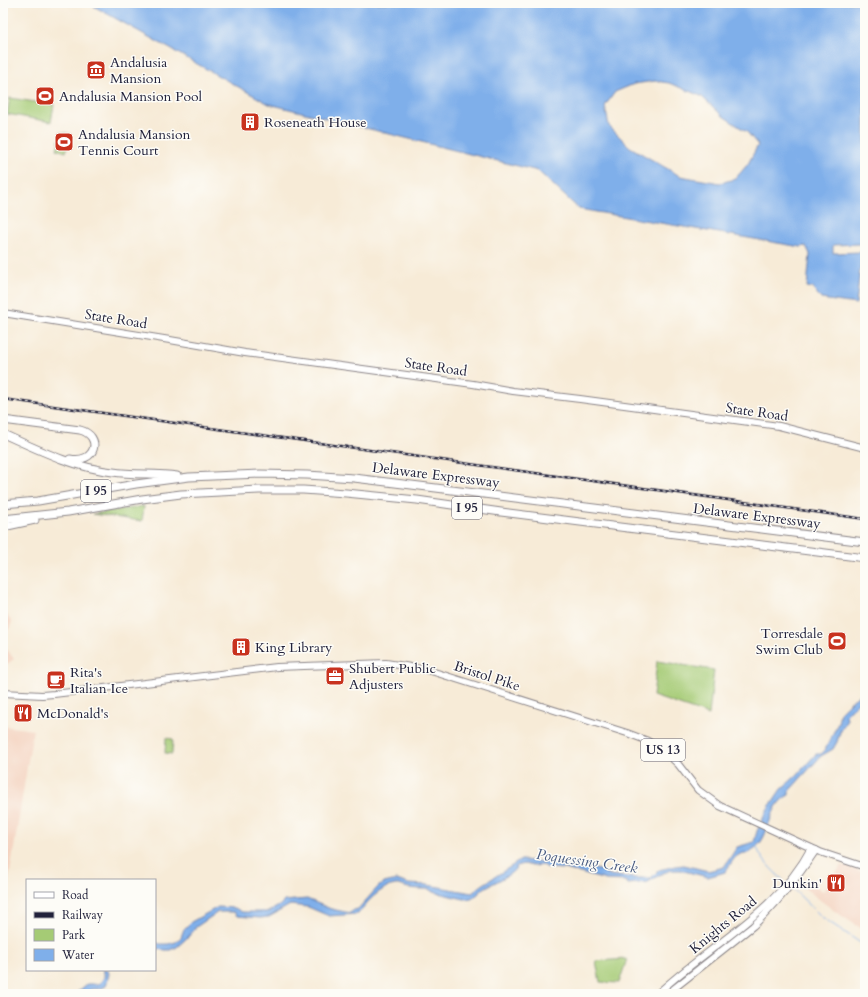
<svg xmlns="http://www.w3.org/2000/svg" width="868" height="997" font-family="Cardo,serif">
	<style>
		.built { fill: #f4d3c0 }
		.green { fill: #a5cb75; stroke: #647658 }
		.water { fill: #7fafea; stroke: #506892; fill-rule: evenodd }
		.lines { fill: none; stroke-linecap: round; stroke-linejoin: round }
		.stream { stroke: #7fafea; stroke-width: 1 }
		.major-casing { stroke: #8c8689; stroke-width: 8 }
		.highway-casing { stroke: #8c8689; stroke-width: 9 }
		.major { stroke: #fff; stroke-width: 6 }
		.highway { stroke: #fff; stroke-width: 7 }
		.rail-casing { stroke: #22223b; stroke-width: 2.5 }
		.rail { stroke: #fdfcf7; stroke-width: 1; stroke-dasharray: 3; stroke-linecap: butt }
		.labels { text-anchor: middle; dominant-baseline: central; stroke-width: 3; stroke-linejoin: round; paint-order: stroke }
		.shield { fill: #fdfcf7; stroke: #646373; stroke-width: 1 }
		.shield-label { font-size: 13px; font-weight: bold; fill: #22223b }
		.poi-label { font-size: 14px; fill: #22223b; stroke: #fdfcf7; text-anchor: start }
		.street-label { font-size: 14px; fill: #22223b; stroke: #fdfcf7 }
		.water-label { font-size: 15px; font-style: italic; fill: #475a81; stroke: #fdfcf7 }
	</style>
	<rect width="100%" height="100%" fill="#fdfcf7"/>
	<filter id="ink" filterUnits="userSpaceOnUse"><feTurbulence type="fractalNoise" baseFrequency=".025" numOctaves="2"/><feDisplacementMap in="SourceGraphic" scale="8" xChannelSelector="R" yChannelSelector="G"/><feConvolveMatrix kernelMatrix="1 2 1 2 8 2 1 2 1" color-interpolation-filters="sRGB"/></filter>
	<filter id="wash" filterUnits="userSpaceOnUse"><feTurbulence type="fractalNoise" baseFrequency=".012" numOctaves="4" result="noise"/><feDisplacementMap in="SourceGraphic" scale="16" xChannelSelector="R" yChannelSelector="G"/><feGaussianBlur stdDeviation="0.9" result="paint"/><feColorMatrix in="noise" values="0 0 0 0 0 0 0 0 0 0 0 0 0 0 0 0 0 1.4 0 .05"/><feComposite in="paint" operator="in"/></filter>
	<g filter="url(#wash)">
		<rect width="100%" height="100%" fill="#f7ebd7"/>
		<g class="built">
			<polygon points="3,609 12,622 9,629 3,633"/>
			<polygon points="3,644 14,659 3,667"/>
			<polygon points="3,726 33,730 3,916"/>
			<polygon points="842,865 865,873 865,931 836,912 799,884 803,878 823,891"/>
		</g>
		<g class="green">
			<polygon points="10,98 54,105 51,122 7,114"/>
			<polygon points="61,132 71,134 66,152 57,149"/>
			<polygon points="144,506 142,521 92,514"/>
			<polygon points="657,661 714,670 709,715 653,696"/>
			<polygon points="166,738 173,739 172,754 165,753"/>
			<polygon points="627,959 619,983 600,982 596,961"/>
		</g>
		<g class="water">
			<path d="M88 3H865V243L860 244 833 245V253L862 252 856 304 821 299 813 288 807 287 810 254 806 246 801 247 579 209 538 171 269 104ZM655 81 669 83 701 96 723 116 747 132 758 145 748 164 735 179 720 183 680 176 630 147 609 126 605 106 615 92 634 84Z"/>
			<path d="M865 691V697L856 704 846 715 847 719 844 725 841 729 837 742 833 749 821 756 789 791V795C770 804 771 828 760 843 757 847 752 850 748 853 735 852 732 863 725 872L708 877 680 870H672L663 873 648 882 628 884 626 881 606 880 565 869 548 868 543 865 533 866 524 864 517 866C513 875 495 882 486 887 481 889 478 895 474 897 471 898 468 899 464 899L433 892 429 889C423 889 417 889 410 888 405 888 400 884 395 885 380 887 366 903 358 914L329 916 308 907 290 905 269 917 260 918 237 916 234 912H218L196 927 189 936 177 947 170 950H163L155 948V942L160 944H168L176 942 181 937 184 929 191 922 218 907 235 908 242 912H268L279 906 284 901 307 899 331 909 350 913 354 910 358 909 378 887 384 883 397 880 408 884 428 885 472 893 482 885 521 860 575 864 583 867 600 870 610 875 633 878H651L659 870 676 866 684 865 708 871 724 867 737 847 754 842 757 831 767 810 781 789 796 776 816 754H821L825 750 838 723 840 712 850 702Z"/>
			<path d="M103 970H108L109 974 106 986 100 989H91L84 994H75L87 984H99C103 980 106 976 103 970Z"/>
		</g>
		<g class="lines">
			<g class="stream">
				<path d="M756 845C761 860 772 870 783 880"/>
				<polyline points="794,890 822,917 865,946"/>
			</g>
		</g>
	</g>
	<g filter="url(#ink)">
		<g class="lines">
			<g class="major-casing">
				<g id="major">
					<polyline points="3,313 170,340 245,353 473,384 513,391 580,399 779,426 865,448"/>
					<polyline points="3,693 42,695 54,694 277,667 386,663 405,666 431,671 627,733 648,741 666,753 678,764 698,790 720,806 820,852 865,867"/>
					<path d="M657 994C709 945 777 913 811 848"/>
					<path d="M667 994 753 926C778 903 797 878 816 850"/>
				</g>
			</g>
			<g class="highway-casing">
				<g id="highway">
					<path d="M3 420 80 430C103 436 96 464 70 459"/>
					<path d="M3 434C39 450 73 467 113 472 134 475 156 473 177 476"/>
					<polyline points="3,504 38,501 136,484 189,477 260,474 307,475 354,478 436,488 865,542"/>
					<polyline points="3,519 68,512 142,499 181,494 259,490 303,490 346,493 417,500 501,512 865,558"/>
					<polyline points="3,527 35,520"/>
				</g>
			</g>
			<use href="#major" class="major"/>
			<use href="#highway" class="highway"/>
			<g class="rail-casing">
				<polyline id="rail" points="3,399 865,519"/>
			</g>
			<use href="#rail" class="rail"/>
		</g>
	</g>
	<defs>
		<g id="museum-square" transform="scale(1)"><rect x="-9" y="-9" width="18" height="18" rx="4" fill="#c8321e" stroke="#fdfcf7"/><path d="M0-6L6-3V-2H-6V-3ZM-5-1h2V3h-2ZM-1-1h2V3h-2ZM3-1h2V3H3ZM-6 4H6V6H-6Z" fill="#fff"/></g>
		<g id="stadium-square" transform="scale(1)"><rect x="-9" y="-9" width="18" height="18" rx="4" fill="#c8321e" stroke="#fdfcf7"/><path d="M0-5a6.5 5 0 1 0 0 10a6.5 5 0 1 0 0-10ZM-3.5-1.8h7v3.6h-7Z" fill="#fff"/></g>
		<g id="building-square" transform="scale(1)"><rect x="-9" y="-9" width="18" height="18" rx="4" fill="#c8321e" stroke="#fdfcf7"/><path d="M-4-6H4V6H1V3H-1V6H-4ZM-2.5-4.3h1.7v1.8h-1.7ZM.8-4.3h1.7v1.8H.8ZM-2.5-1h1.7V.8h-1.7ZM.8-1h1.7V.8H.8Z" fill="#fff"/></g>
		<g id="office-square" transform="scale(1)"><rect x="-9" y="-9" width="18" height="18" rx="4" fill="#c8321e" stroke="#fdfcf7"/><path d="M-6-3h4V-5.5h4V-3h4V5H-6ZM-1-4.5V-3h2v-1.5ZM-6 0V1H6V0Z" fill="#fff"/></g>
		<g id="cafe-square" transform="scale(1)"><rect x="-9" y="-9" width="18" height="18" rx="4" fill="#c8321e" stroke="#fdfcf7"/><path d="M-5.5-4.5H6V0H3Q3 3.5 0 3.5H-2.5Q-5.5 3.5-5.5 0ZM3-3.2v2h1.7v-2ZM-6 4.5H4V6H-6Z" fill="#fff"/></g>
		<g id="restaurant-square" transform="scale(1)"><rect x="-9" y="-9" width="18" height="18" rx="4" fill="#c8321e" stroke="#fdfcf7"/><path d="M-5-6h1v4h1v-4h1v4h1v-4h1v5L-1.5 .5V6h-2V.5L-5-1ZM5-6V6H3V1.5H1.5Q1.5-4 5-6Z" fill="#fff"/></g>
	</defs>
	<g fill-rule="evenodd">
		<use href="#museum-square" x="96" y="70"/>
		<use href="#stadium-square" x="45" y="96"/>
		<use href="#building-square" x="250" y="122"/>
		<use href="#stadium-square" x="64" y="142"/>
		<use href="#stadium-square" x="837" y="641"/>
		<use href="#building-square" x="241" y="647"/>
		<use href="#office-square" x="335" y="676"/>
		<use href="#cafe-square" x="56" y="680"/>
		<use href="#restaurant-square" x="23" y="713"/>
		<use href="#restaurant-square" x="836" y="883"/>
	</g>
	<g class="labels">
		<g class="shield">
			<rect x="81" y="480" width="30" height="22" rx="3"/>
			<rect x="452" y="497" width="30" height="22" rx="3"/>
			<rect x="641" y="739" width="44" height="22" rx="3"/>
		</g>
		<g class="shield-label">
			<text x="96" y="491">I 95</text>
			<text x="467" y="508">I 95</text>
			<text x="663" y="750">US 13</text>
		</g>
		<g class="poi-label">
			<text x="110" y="62">Andalusia<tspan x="110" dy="16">Mansion</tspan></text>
			<text x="59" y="96">Andalusia Mansion Pool</text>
			<text x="264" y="122">Roseneath House</text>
			<text x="78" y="134">Andalusia Mansion<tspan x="78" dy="16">Tennis Court</tspan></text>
			<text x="823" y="633" text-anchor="end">Torresdale<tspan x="823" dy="16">Swim Club</tspan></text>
			<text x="255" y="647">King Library</text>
			<text x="349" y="668">Shubert Public<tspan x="349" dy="16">Adjusters</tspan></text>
			<text x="70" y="672">Rita's<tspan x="70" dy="16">Italian Ice</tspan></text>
			<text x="37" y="713">McDonald's</text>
			<text x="822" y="883" text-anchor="end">Dunkin'</text>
		</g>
		<g class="street-label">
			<text transform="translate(116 319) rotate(9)">State Road</text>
			<text transform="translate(436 367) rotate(8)">State Road</text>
			<text transform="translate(757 412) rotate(8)">State Road</text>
			<text transform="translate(436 475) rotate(7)">Delaware Expressway</text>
			<text transform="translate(757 516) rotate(7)">Delaware Expressway</text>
			<text transform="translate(487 676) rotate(18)">Bristol Pike</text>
			<text transform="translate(723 925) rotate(-39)">Knights Road</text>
		</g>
		<g class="water-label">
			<text transform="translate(587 861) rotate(8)">Poquessing Creek</text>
		</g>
	</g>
	<rect width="868" height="997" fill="none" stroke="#fdfcf7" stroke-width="16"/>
	<rect x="26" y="879" width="130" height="92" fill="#fdfcf7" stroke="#a5a5ac"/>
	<rect x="34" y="892" width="20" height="6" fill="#ffffff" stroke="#a5a5ac"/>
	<text x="62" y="899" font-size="12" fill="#22223b">Road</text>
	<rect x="34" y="912" width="20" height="6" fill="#22223b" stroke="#a5a5ac"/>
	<text x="62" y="919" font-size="12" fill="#22223b">Railway</text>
	<rect x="34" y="929" width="20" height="12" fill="#a5cb75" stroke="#a5a5ac"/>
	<text x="62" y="939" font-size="12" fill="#22223b">Park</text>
	<rect x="34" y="949" width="20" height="12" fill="#7fafea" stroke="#a5a5ac"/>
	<text x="62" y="959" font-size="12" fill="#22223b">Water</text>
</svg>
